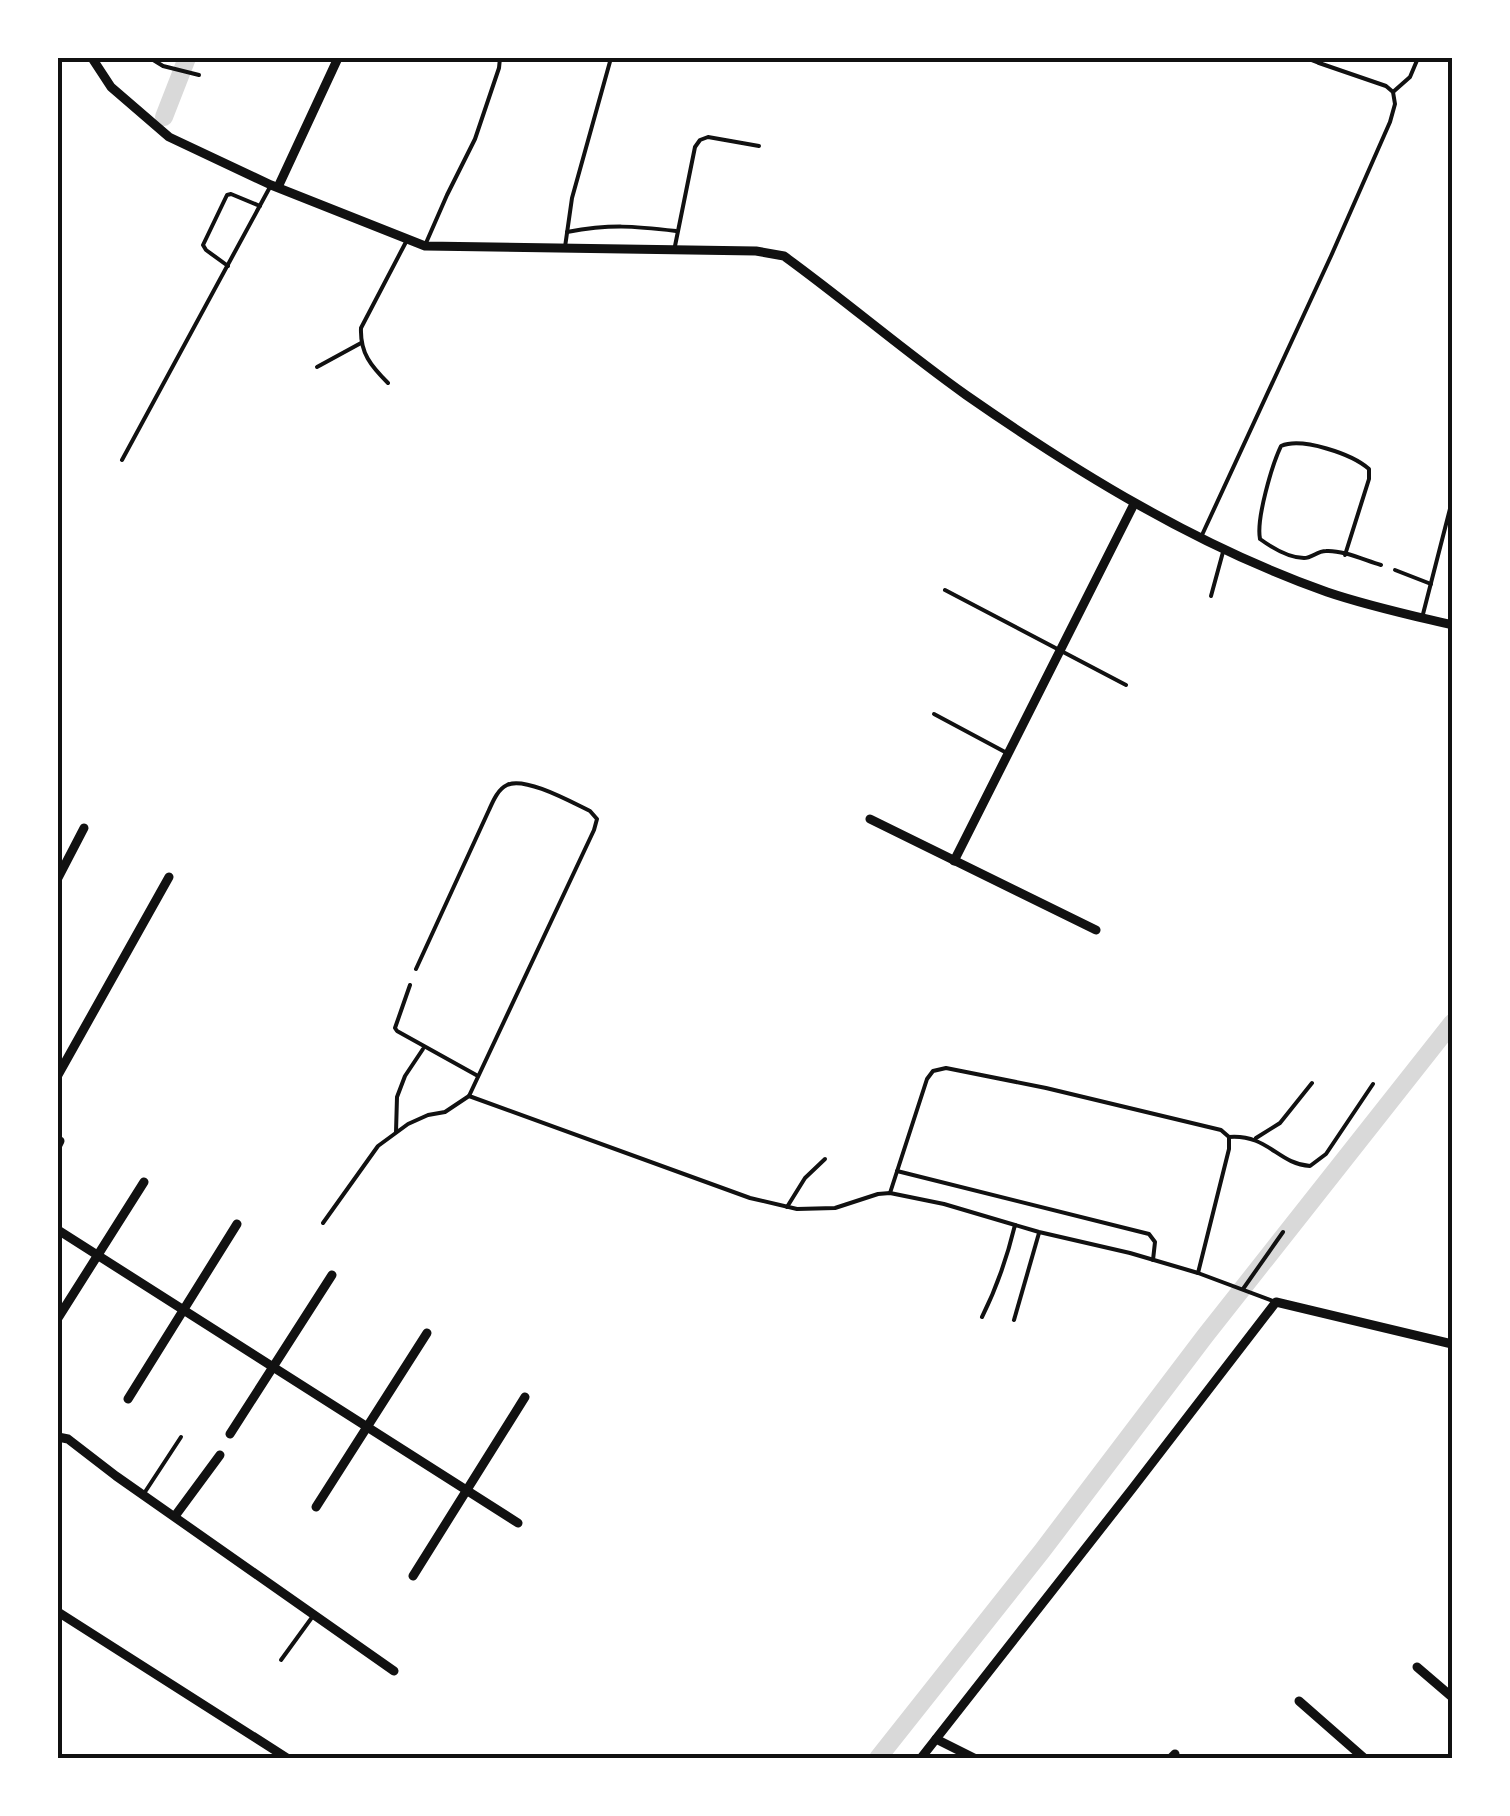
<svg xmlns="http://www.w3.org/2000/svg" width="1510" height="1816" font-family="'Nunito Sans',sans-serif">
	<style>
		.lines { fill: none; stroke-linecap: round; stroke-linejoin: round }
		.canal { stroke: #d9d9d9; stroke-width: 18 }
		.service { stroke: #111; stroke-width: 4 }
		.minor { stroke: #111; stroke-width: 9 }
		.neatline { fill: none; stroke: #111; stroke-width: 4 }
	</style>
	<rect width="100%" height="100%" fill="#fff"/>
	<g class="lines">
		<g class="canal">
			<polyline points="164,117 187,58"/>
			<polyline points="878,1758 1042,1551 1205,1336 1452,1023"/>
		</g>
		<g class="service">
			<polyline points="150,58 163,66 199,75"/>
			<polyline points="1306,58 1319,63"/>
			<polyline points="1393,92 1410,77 1418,58"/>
			<path d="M567 232C611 224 633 226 676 231"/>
			<polyline points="426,243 447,195 475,139 499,68 500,58"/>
			<polyline points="675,246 695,147 700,140 708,137 759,146"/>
			<polyline points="565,247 572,198 611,58"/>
			<polyline points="228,266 206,250 203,245 227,195 231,194 260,206"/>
			<polyline points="317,367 361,343"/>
			<path d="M388 383C371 366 360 353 361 328L407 240"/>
			<polyline points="122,460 270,187"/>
			<polyline points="1202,535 1331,256 1390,122 1395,104 1393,92 1386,86 1319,63 1320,58"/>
			<path d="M1345 555 1369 479V469C1352 454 1302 437 1281 446 1272 465 1256 519 1260 539 1271 547 1289 558 1304 558 1312 558 1317 551 1326 551 1343 550 1364 560 1381 565"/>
			<polyline points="1395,570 1431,584"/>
			<polyline points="945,590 1126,685"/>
			<polyline points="1211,596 1223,552"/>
			<polyline points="1422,618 1452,501"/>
			<polyline points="934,714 1005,752"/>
			<polyline points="410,985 395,1028 397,1031 478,1076"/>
			<polyline points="469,1096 750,1198 797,1209 835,1208 878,1194 890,1193 944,1204 1039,1232 1130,1253 1198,1273 1273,1301"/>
			<polyline points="396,1132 397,1097 405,1076 423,1049"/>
			<path d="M1229 1137C1268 1134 1278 1164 1310 1166L1326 1154 1373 1084"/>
			<polyline points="1256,1138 1280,1123 1312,1083"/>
			<polyline points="897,1171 1149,1234 1155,1242 1153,1260"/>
			<polyline points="890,1193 927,1079 933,1071 946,1068 1046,1088 1221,1130 1229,1137 1229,1149 1198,1273"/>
			<polyline points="787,1207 805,1178 825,1159"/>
			<path d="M323 1223 378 1146 408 1124 428 1115 445 1112 469 1096 594 830 597 819 590 811C573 803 525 776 507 785 498 789 493 801 489 810L416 969"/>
			<polyline points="1243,1289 1283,1232"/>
			<path d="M982 1317C997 1287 1007 1258 1015 1225"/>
			<polyline points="1014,1320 1039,1233"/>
			<polyline points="143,1495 181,1437"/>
			<polyline points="281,1660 313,1616"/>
		</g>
		<g class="minor">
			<path d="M92 58 111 87 169 137 271 185 425 246 756 251 784 256C846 301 904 351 966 395 1078 473 1197 546 1327 592 1368 606 1410 615 1452 625"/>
			<polyline points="278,187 338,58"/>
			<polyline points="870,819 1096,930"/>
			<polyline points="954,861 1134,504"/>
			<polyline points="58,878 84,828"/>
			<polyline points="58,1075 169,877"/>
			<polyline points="58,1145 60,1141"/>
			<polyline points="58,1230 518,1523"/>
			<polyline points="58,1318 144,1182"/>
			<polyline points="128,1399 237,1224"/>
			<polyline points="230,1434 332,1275"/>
			<polyline points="58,1437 68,1439 116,1476 394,1671"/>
			<polyline points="316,1507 427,1333"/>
			<polyline points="175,1516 220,1455"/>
			<polyline points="413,1576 525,1397"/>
			<polyline points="58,1612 287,1758"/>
			<polyline points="1417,1667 1452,1697"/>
			<polyline points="1299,1701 1364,1758"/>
			<polyline points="936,1739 974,1758"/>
			<polyline points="921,1758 1132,1489 1276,1302 1452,1344"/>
			<polyline points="1171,1758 1175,1754"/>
		</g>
	</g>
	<rect width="1510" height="1816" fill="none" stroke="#ffffff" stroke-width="120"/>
	<rect x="60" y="60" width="1390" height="1696" class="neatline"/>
</svg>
